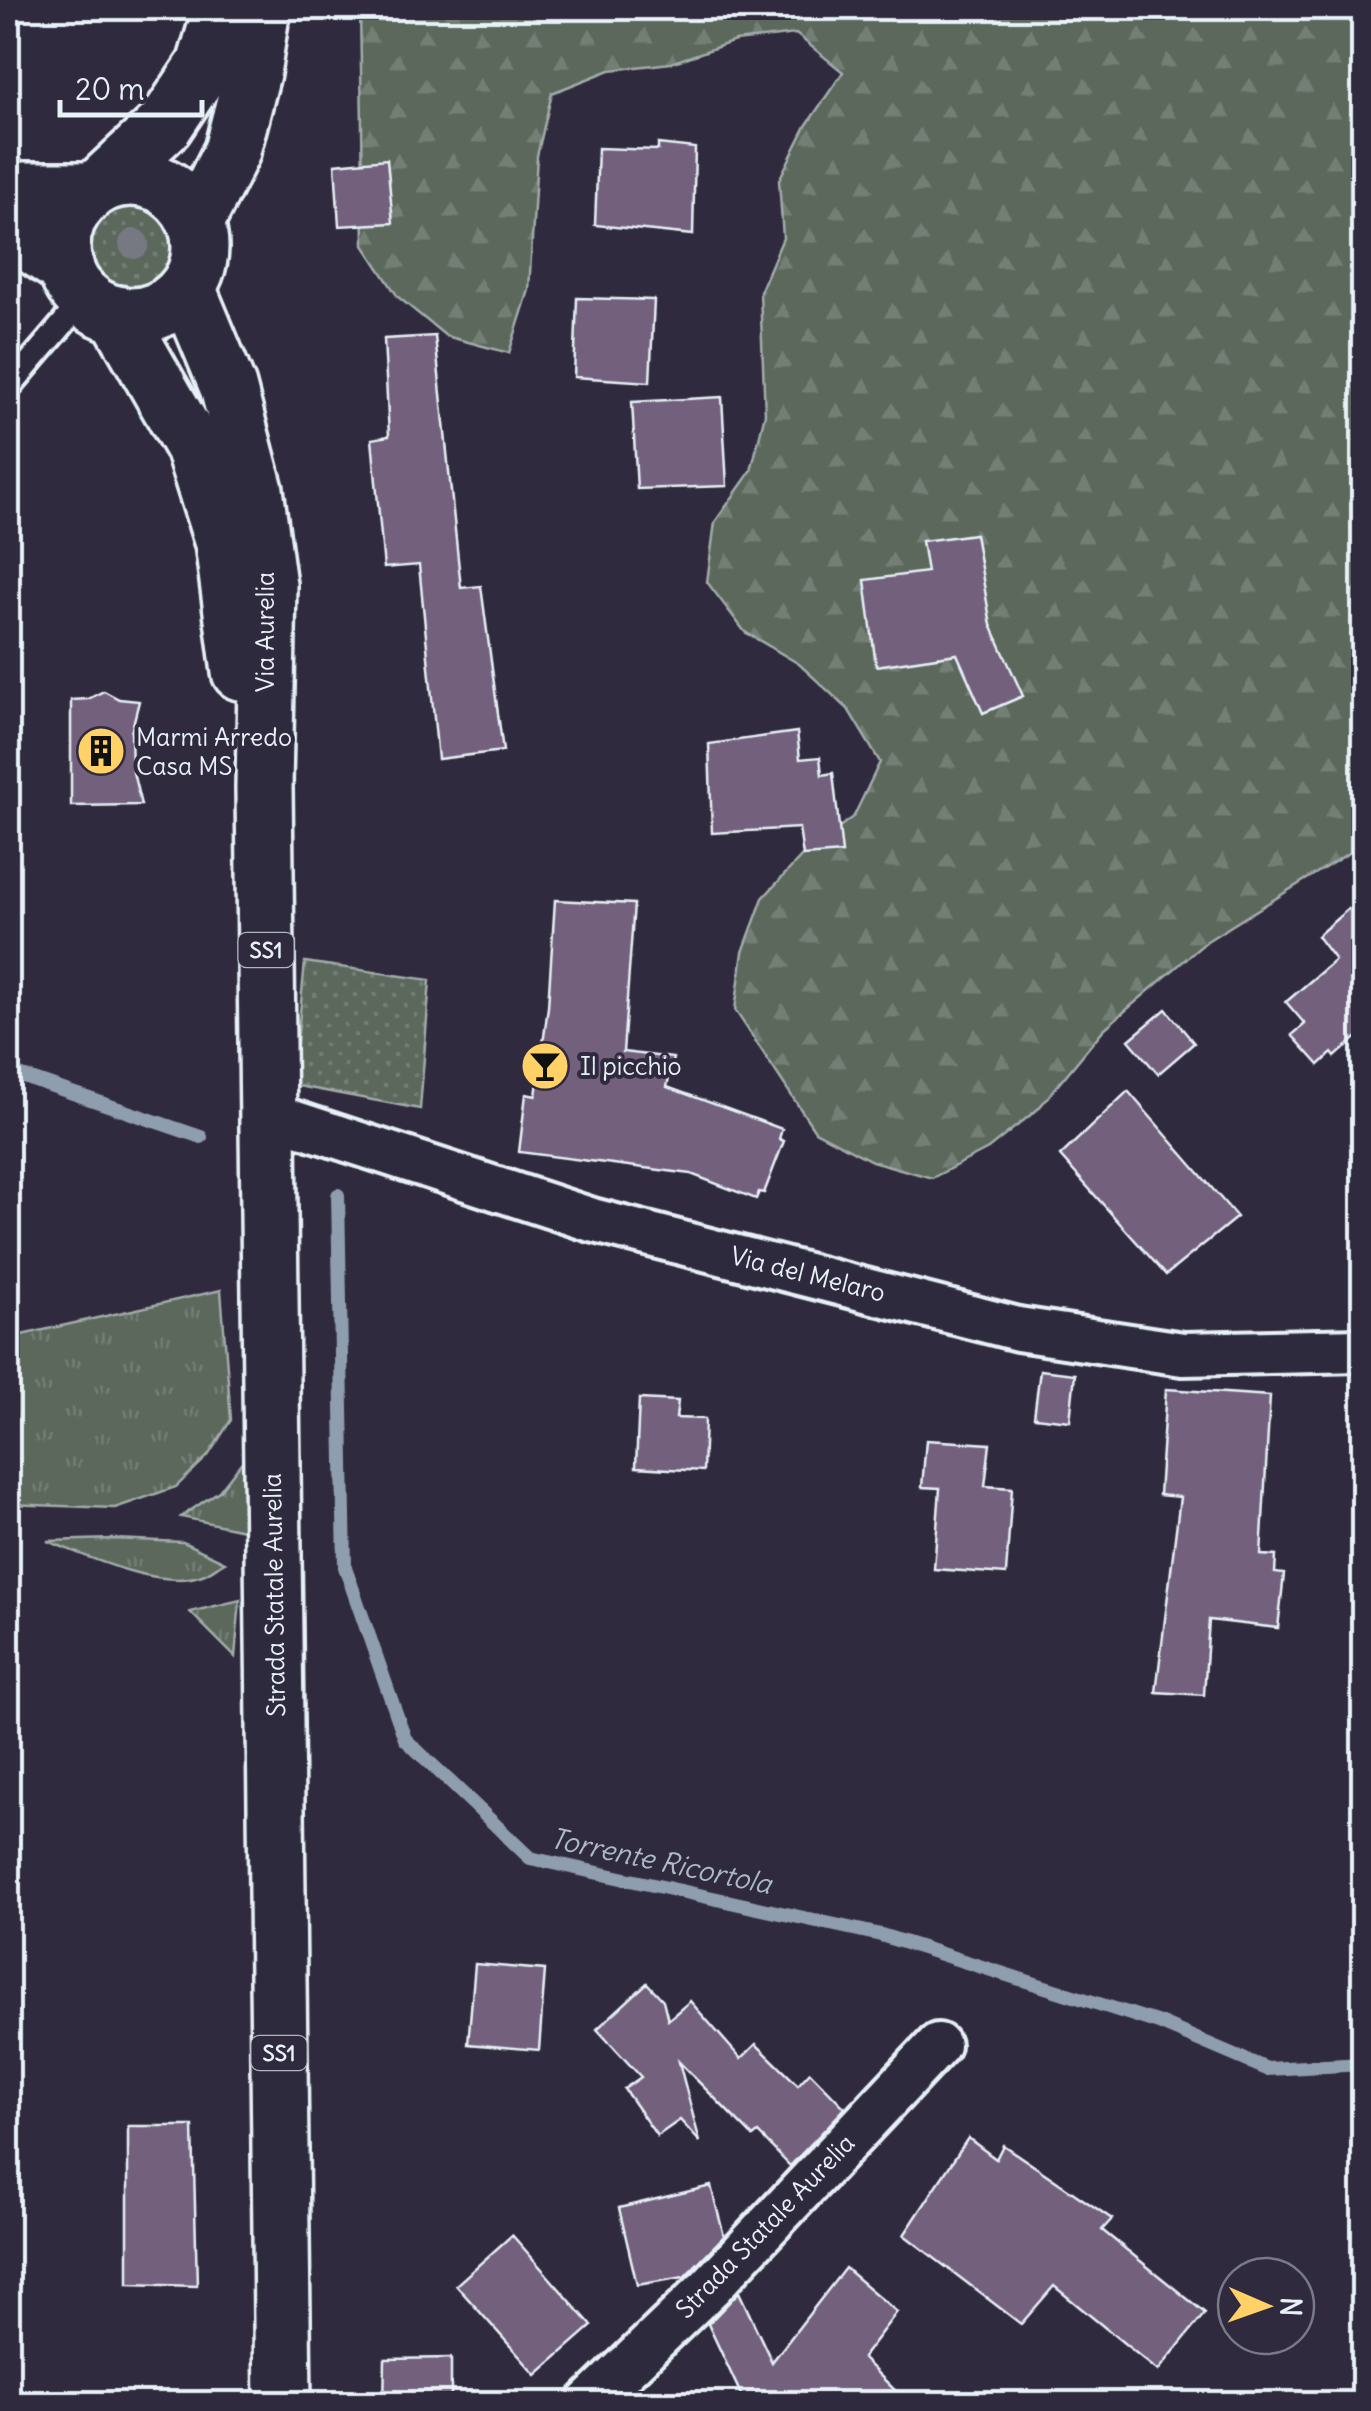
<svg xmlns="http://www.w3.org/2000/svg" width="1371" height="2411" font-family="Delius,sans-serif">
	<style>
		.grass { fill: url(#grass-tufts); stroke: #a2acaa; stroke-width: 2.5 }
		.forest { fill: url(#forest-firs); stroke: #a2acaa; stroke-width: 2.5 }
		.park { fill: url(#park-dots); stroke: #a2acaa; stroke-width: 2.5 }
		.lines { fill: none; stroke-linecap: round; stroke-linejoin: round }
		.stream { stroke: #8f9eaf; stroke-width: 14 }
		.building { fill: #72607b; stroke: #e8f1f8; stroke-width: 2.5 }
		.lane-casing { stroke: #e8f1f8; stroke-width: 30 }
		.street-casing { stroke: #e8f1f8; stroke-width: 50 }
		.secondary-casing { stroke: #e8f1f8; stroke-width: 62 }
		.primary-casing { stroke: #e8f1f8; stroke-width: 62 }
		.lane { stroke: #2f2a3d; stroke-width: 22 }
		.street { stroke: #2f2a3d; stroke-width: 42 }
		.secondary { stroke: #2f2a3d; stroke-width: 55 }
		.primary { stroke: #2f2a3d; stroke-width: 55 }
		.tree { fill: #767982 }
		.labels { text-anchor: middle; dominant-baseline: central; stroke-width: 8; stroke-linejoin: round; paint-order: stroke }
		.shield { fill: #2f2a3d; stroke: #b0b5c0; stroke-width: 2.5 }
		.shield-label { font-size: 22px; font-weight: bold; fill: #e8f1f8 }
		.street-label { font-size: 25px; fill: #e8f1f8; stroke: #2f2a3d }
		.poi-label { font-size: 25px; fill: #e8f1f8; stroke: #2f2a3d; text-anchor: start }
		.water-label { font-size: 28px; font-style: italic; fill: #acb9c7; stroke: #2f2a3d }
	</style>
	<defs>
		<pattern id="grass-tufts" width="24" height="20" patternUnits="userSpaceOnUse" patternTransform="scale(2.5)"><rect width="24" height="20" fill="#5c685c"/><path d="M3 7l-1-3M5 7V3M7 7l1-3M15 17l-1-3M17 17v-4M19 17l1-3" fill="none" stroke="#737e74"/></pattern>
		<pattern id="forest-firs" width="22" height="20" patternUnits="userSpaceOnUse" patternTransform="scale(2.5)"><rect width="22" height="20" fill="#5c685c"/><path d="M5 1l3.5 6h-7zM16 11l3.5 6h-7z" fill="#737e74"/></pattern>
		<pattern id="park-dots" width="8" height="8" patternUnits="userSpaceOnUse" patternTransform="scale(2.5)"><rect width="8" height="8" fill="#5c685c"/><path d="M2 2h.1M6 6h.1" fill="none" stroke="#737e74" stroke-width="1.8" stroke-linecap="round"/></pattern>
	</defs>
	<rect width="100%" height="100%" fill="#2f2a3d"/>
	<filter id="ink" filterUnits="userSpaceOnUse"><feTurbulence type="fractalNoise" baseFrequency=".01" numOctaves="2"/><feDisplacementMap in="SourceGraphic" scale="20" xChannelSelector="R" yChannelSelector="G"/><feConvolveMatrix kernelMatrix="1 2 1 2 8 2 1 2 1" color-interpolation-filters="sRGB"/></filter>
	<g filter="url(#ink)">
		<g class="grass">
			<polygon points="221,1290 231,1420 208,1456 176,1487 115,1508 8,1504 8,1338"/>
			<polygon points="251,1450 248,1531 181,1517 219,1491"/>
			<path d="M113 1539 183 1542 225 1562C219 1565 212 1571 205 1574 163 1592 87 1556 47 1541Z"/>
			<polygon points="240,1600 235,1657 190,1612"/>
		</g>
		<polygon class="forest" points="360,8 1363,8 1363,844 1207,941 1104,1029 1038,1109 988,1149 932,1178 872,1161 815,1131 735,1010 743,952 763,898 804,854 854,816 880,762 848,709 799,664 745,632 707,582 715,522 751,471 765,414 760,292 783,238 779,180 806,126 843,72 796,34 735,41 671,63 610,70 552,93 537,156 529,290 509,353 446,336 398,297 364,245"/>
		<g class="park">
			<circle cx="134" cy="247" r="56"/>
			<polygon points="305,962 430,980 420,1109 293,1085"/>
		</g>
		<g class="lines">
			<g class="stream">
				<polyline points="8,1071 201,1137"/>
				<polyline points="338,1195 345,1567 405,1739 530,1858 881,1935 1159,2023 1267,2069 1364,2064"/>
			</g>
		</g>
		<g class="building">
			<polygon points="658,144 695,148 693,235 595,225 598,148 658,150"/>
			<polygon points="387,159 393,223 339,226 335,164"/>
			<polygon points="577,298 654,300 650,382 574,377"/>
			<polygon points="435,336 461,588 481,586 503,751 438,759 419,565 384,568 372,439 389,436 384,339"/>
			<polygon points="722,397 727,486 637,489 632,402"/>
			<polygon points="975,534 991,625 1023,696 983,713 957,654 876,666 865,580 927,572 922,541"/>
			<polygon points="104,691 119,699 139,701 131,733 132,768 141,805 71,806 71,700 88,699"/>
			<polygon points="797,732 800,759 820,757 822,775 833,773 842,853 803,856 799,828 712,833 709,744"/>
			<polygon points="1364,895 1364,1031 1335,1057 1332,1053 1319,1065 1292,1035 1305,1024 1286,1002 1335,960 1317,936"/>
			<polygon points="555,900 634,904 623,1052 673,1058 667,1087 782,1129 779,1139 784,1141 764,1193 759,1192 756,1199 691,1174 519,1152 526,1094 536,1096 548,1007"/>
			<polygon points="1166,1009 1194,1043 1158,1074 1129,1040"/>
			<polygon points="1128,1091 1237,1217 1166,1275 1060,1156"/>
			<polygon points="1040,1370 1075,1374 1070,1421 1034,1417"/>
			<polygon points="1166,1389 1270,1396 1261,1555 1276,1556 1275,1573 1284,1574 1278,1628 1209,1620 1204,1695 1156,1692 1180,1497 1159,1495"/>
			<polygon points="639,1399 678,1401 676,1418 705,1419 703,1471 636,1467"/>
			<polygon points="926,1440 990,1444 985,1486 1012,1488 1006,1574 934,1569 940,1488 922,1487"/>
			<polygon points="475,1964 545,1970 539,2050 468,2044"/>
			<polygon points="647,1983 663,2000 668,2020 690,2001 741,2059 756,2044 798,2085 810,2072 845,2108 790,2166 758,2133 753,2137 679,2062 700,2142 680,2120 657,2136 624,2089 641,2077 597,2029"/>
			<polygon points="128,2126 193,2126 197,2286 128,2284"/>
			<polygon points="968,2138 996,2159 1003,2145 1112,2219 1102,2230 1205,2313 1158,2371 1054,2286 1021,2324 904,2235"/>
			<polygon points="711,2186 724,2236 684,2277 637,2285 619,2208"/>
			<polygon points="512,2235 592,2326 536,2375 456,2285"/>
			<polygon points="845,2268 897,2312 862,2358 909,2404 740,2404 743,2399 708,2324 739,2292 772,2362"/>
			<polygon points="451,2358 451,2404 384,2404 385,2359"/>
		</g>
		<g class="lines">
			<g class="lane-casing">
				<polyline id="lane" points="8,388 85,298"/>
			</g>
			<g class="street-casing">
				<g id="street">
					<polyline points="268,1114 592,1220 1018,1329 1183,1354 1364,1350"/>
					<polyline points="588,2404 711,2286 938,2045"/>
				</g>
			</g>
			<g class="secondary-casing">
				<g id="secondary">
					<polyline points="8,193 24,190 91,190"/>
					<polyline points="8,229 66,268"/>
				</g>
			</g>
			<g class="primary-casing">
				<g id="primary">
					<circle cx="131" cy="247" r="69"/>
					<polyline points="102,184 165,125 205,65 222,8"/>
					<polyline points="196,222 232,151 252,73 262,8"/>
					<polyline points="187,288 228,387 255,490 268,585 264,787 283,2404"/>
					<polyline points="117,314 193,447 223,543 240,672"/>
				</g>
			</g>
			<use href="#lane" class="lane"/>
			<use href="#street" class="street"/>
			<use href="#secondary" class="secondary"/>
			<use href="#primary" class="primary"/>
		</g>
		<circle class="tree" cx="134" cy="244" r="15"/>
	</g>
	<defs>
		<g id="building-disc" transform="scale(2.5)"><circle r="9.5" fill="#ffd166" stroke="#2f2a3d"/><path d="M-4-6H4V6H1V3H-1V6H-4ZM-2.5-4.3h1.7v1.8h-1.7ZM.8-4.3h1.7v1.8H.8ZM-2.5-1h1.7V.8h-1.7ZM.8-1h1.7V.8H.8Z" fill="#111"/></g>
		<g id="bar-disc" transform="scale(2.5)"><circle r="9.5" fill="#ffd166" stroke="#2f2a3d"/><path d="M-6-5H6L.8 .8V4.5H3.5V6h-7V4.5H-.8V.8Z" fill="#111"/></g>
	</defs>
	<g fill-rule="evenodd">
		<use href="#building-disc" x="101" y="751"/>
		<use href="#bar-disc" x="545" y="1066"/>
	</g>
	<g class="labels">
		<g class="shield">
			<rect x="238.5" y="933" width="55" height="34" rx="8"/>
			<rect x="251.5" y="2036" width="55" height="34" rx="8"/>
		</g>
		<g class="shield-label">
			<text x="266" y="950">SS1</text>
			<text x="279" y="2053">SS1</text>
		</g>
		<g class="street-label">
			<text transform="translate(265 632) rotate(-90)">Via Aurelia</text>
			<text transform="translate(808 1274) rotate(14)">Via del Melaro</text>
			<text transform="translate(274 1595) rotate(-91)">Strada Statale Aurelia</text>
			<text transform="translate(765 2226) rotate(-46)">Strada Statale Aurelia</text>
		</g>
		<g class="poi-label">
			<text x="136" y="737">Marmi Arredo<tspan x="136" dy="29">Casa MS</tspan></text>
			<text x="580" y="1066">Il picchio</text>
		</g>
		<g class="water-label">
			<text transform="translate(661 1861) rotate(12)">Torrente Ricortola</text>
		</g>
	</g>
	<rect width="1371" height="2411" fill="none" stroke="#2f2a3d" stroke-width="40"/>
	<rect x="20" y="20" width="1331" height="2371" fill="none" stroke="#e8f1f8" stroke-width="4" filter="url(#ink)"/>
	<g transform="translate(1266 2306) rotate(92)"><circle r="48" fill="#2f2a3d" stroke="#797a88" stroke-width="2.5"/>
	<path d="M0-8L18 38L0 25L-18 38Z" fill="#ffd166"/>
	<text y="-15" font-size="28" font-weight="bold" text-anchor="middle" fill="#e8f1f8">N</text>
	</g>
	<path d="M60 100v15h142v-15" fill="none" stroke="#e8f1f8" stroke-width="5"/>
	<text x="75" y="100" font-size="30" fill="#e8f1f8" stroke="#2f2a3d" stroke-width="8" paint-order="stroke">20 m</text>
</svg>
